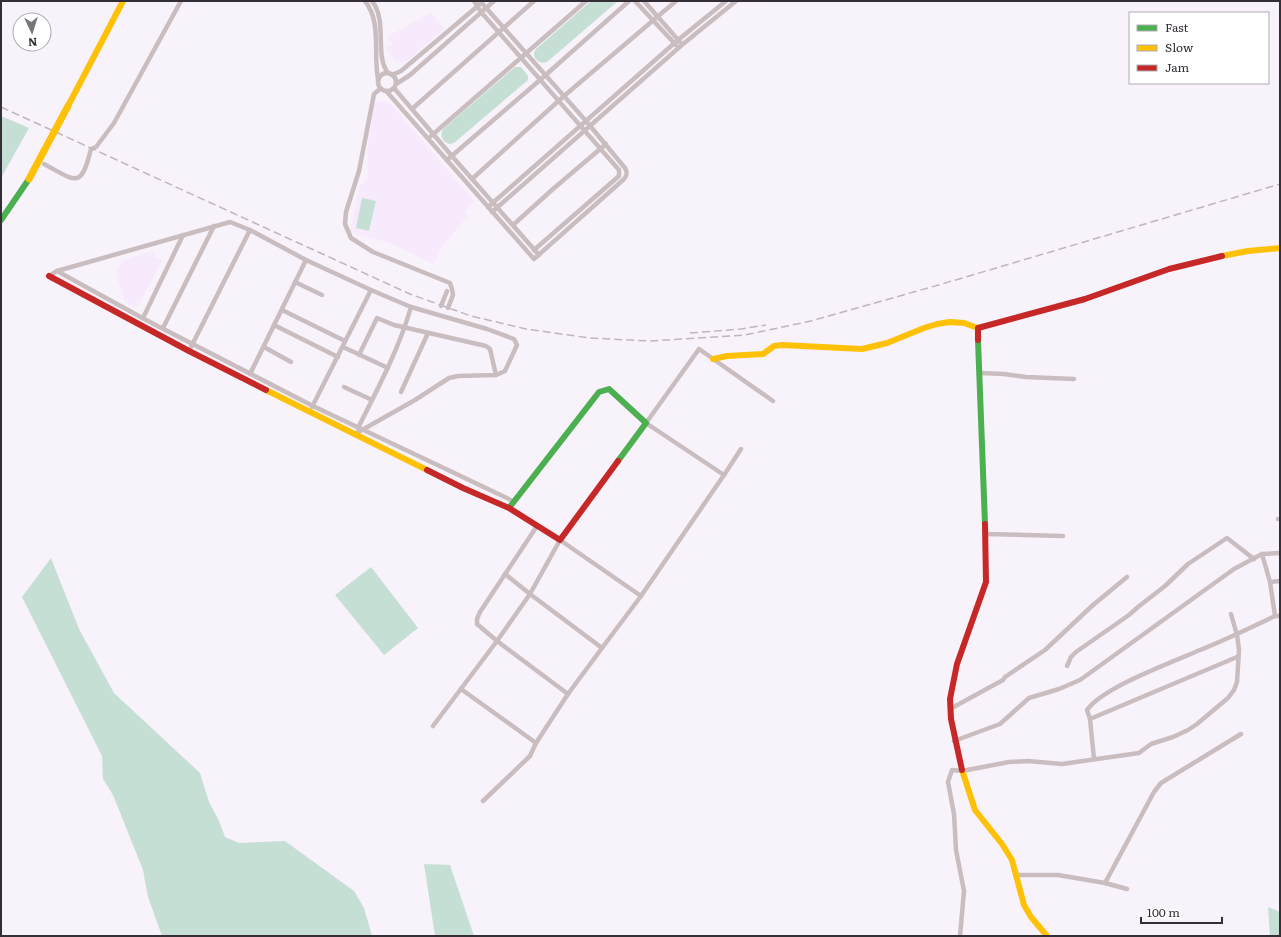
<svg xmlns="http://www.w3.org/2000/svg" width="1281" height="937" font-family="Literata,serif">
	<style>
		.built { fill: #f7eafd }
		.green { fill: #c6dfd5 }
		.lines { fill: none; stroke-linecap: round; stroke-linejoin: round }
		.street { stroke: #cabdc0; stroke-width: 4.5 }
		.fast { stroke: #4caf50; stroke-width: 6 }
		.slow { stroke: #ffc107; stroke-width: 6 }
		.jam { stroke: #c62828; stroke-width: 6 }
		.rail { stroke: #bfb6bb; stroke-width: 1.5; stroke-dasharray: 8 4; stroke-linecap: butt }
		.street-bridge { stroke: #cabdc0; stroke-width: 4.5 }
		.slow-bridge { stroke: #ffc107; stroke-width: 7 }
	</style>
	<rect width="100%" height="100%" fill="#f8f2fa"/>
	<g class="built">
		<polygon points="430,13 445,28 402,65 399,60 396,61 386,48 393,44 387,37"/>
		<polygon points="382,100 391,104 474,201 464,213 468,216 444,244 433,264 395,245 350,232 359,187 368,177 367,149 374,103"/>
		<polygon points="154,251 154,258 162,260 137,308 126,303 116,274 123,260"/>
	</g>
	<g class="green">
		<path d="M591 1H618L547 62 542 63C536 61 531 55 536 49Z"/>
		<path d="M515 67H521L528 76V80L454 143 450 144C443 142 439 136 443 129Z"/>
		<polygon points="1,116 29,128 1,178"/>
		<polygon points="362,198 376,201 369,231 356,228"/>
		<polygon points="51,558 79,629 114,693 200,773 209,802 219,821 225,837 239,843 285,841 354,891 364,908 372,936 162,936 148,897 143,870 113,795 103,779 102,756 22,597"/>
		<polygon points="371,567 418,628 384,655 335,595"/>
		<polygon points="424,864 450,865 474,936 435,936"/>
		<polygon points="1268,907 1280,912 1280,936 1270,936"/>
	</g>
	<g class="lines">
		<g class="street">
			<path d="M365 1C382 22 373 54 378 79"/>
			<path d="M372 1C388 21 374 55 388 73"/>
			<polyline points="474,1 481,12 619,170 619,176 534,250"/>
			<polyline points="635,1 676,45"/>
			<polyline points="644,1 680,42"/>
			<circle cx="387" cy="82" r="9"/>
			<polyline points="392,75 401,71 479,5"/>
			<polyline points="396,84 410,75 494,1"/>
			<polyline points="394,88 451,155 539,255"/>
			<polyline points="380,89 374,94 359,171 346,212 345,224 351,238 373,252 450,283 452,289 453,295"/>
			<path d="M387 92 534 259 623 180C627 176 628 173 625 168L586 121 480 1"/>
			<polyline points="412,109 534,1"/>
			<polyline points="431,136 586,1"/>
			<polyline points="447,160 540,80 629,1"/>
			<path d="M44 164C76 181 81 190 91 149L96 147 114 123 181 1"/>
			<polyline points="472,179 564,96 676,1"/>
			<polyline points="488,207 678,40 726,1"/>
			<polyline points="492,212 683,44 736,1"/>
			<polyline points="513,225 553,189 606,144"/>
			<polyline points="57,271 230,222 250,230 306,260 371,290 312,407"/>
			<polyline points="49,276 57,271 146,320 313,406 513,501"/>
			<polyline points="295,282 322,295"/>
			<polyline points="282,310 345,341"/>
			<polyline points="143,318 183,235"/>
			<polyline points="274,325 338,357"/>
			<polyline points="163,328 214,226"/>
			<polyline points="264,347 291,362"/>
			<polyline points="343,347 388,368"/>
			<polyline points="189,351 250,230"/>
			<polyline points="359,355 377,318 394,325 486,346 490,349 496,375"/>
			<polyline points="979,373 1004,374 1026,377 1074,379"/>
			<polyline points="250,374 306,260"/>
			<polyline points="344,387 372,400"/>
			<polyline points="401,392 428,333"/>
			<path d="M358 428C378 388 399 349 411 307L371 290"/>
			<polyline points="355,434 415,400 449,378 458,376 496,375 505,371 517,345 514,339 487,329 411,307"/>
			<polyline points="724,475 741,449"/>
			<polyline points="1278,519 1280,519"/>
			<polyline points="537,526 480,612 477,619 477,624 497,641 568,694"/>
			<polyline points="985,534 1063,536"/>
			<polygon points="560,540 641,596 602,648 530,594"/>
			<polyline points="1262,554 1270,582 1275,616"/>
			<polyline points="1270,582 1280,581"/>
			<polyline points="641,596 724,475 646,423 699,349 773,401"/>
			<polyline points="1067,666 1071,657 1076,652 1129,615 1138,607 1165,586 1188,564 1227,538 1254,559"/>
			<polyline points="461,689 536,743 568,694 602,648"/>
			<polyline points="950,709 1003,680 1005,677 1045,650 1093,605 1127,577"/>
			<polyline points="1090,719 1237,657"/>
			<polyline points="433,726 497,641 530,594 505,574"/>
			<polyline points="954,741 1000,724 1029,698 1059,689 1080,680 1234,569 1262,554 1280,553"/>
			<path d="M1094 759 1090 719 1087 710C1103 687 1173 662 1200 650 1225 640 1250 628 1275 616H1280"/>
			<polyline points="483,801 530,756 536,743"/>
			<polyline points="1015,875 1058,875 1105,883 1127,889"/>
			<polyline points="1105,883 1154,792 1161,783 1241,734"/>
			<polyline points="960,936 964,891 956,850 954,814 948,782 952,770 962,771 1009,762 1028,761 1062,764 1139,753 1151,744 1173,737 1188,730 1197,724 1228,698 1234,690 1237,682 1239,650 1237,635 1231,614"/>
		</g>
		<g class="fast">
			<polyline points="1,220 29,179"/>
			<polyline points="978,340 985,524"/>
			<polyline points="509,508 599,392 609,389 646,423 618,461"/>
		</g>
		<g class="slow">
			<polyline points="68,106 123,1"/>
			<polyline points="1222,256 1248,251 1280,248"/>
			<polyline points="713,359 727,356 763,354 774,346 782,345 862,349 887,343 924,328 937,324 950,322 964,323 978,328"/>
			<polyline points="266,390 427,470"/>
			<polyline points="962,770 975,810 1002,844 1012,860 1024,905 1031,917 1047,936"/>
		</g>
		<g class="jam">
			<polyline points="49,276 189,351 266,390"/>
			<polyline points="978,340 978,328 1085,299 1169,269 1222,256"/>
			<polyline points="427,470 463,488 509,508 560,540 618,461"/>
			<polyline points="962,770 951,719 950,699 957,664 986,582 985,524"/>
		</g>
		<g class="rail">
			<polyline points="1,107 410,294 471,316 526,329 590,338 649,341 745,335 811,321 942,284 1280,184"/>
			<polyline points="690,333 741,329 766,325"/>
		</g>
		<g class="street-bridge">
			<polyline points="441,306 447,291"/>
			<polyline points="448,308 453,295"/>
		</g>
		<polyline class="slow-bridge" points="29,179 68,106"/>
	</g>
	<rect width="1281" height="937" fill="none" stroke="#342e36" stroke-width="4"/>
	<rect x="1129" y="12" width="140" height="72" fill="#ffffff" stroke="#aeabaf"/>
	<rect x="1137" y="25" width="20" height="6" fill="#4caf50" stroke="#aeabaf"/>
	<text x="1165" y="32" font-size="12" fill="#342e36">Fast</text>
	<rect x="1137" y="45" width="20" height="6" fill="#ffc107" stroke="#aeabaf"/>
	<text x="1165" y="52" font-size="12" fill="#342e36">Slow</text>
	<rect x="1137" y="65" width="20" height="6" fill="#c62828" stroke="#aeabaf"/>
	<text x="1165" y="72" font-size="12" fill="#342e36">Jam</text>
	<g transform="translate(32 32) rotate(176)"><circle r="19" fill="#ffffff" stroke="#aeabaf"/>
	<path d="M0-3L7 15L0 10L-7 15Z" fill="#79737b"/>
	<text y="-6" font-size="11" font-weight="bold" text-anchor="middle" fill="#342e36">N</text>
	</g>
	<path d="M1141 917v6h81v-6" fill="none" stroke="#342e36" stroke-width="2"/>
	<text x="1147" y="917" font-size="12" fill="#342e36" stroke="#ffffff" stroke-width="3" paint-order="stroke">100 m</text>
</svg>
